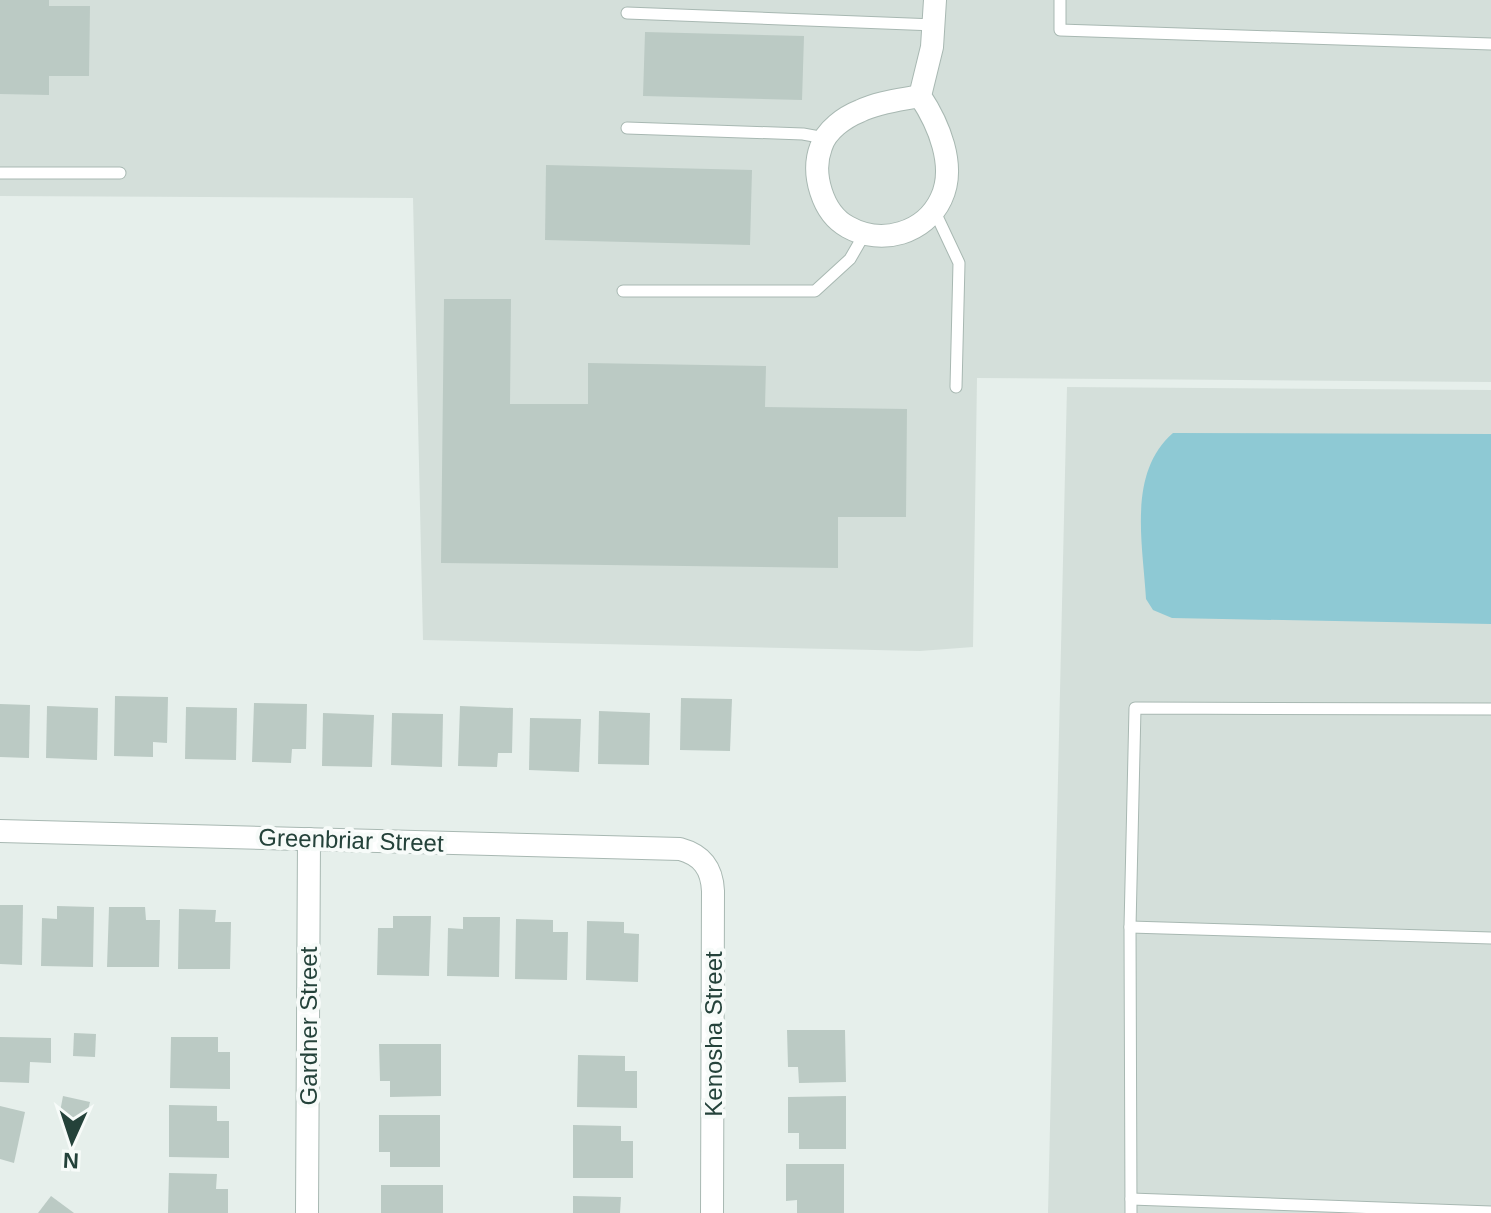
<svg xmlns="http://www.w3.org/2000/svg" width="1491" height="1213" font-family="Helvetica,sans-serif">
	<style>
		.built { fill: #d4dfda }
		.water { fill: #8ec9d4 }
		.building { fill: #bbcac4 }
		.lines { fill: none; stroke-linecap: round; stroke-linejoin: round }
		.lane-casing { stroke: #a8b8b2; stroke-width: 13 }
		.street-casing { stroke: #a8b8b2; stroke-width: 24 }
		.lane { stroke: #fff; stroke-width: 11 }
		.street { stroke: #fff; stroke-width: 22 }
		.labels { text-anchor: middle; dominant-baseline: central; stroke-width: 8; stroke-linejoin: round; paint-order: stroke }
		.street-label { font-size: 24px; fill: #24423a; stroke: #f7fbf9 }
	</style>
	<rect width="100%" height="100%" fill="#e6efeb"/>
	<g class="built">
		<polygon points="0,0 1491,0 1491,382 977,378 973,647 920,651 423,640 413,198 0,196"/>
		<polygon points="1067,387 1491,390 1491,1213 1048,1213"/>
	</g>
	<path class="water" d="M1173 433 1491 434V624L1172 618 1153 610 1146 599C1143 544 1127 473 1173 433Z"/>
	<g class="building">
		<polygon points="0,0 49,0 49,6 90,6 89,76 49,76 49,95 0,94"/>
		<polygon points="645,32 804,36 802,100 643,96"/>
		<polygon points="546,165 752,170 750,245 545,240"/>
		<polygon points="444,299 511,299 510,404 588,404 588,363 766,366 765,407 907,409 906,517 838,517 838,568 441,563"/>
		<polygon points="115,696 168,697 167,743 153,742 153,757 114,756"/>
		<polygon points="681,698 732,699 730,751 680,750"/>
		<polygon points="254,703 307,704 306,749 292,749 291,763 252,762"/>
		<polygon points="0,704 30,705 29,758 0,757"/>
		<polygon points="47,706 98,708 97,760 46,758"/>
		<polygon points="460,706 513,708 512,753 498,753 497,767 458,766"/>
		<polygon points="186,707 237,708 236,760 185,759"/>
		<polygon points="599,711 650,713 649,765 598,764"/>
		<polygon points="323,713 374,715 372,767 322,766"/>
		<polygon points="392,713 443,714 442,767 391,765"/>
		<polygon points="530,718 581,719 579,772 529,770"/>
		<polygon points="0,905 23,905 22,965 0,964"/>
		<polygon points="57,906 94,907 93,967 41,966 42,918 57,919"/>
		<polygon points="109,907 145,907 146,920 160,920 159,967 107,967"/>
		<polygon points="179,909 216,910 215,922 231,922 230,969 178,969"/>
		<polygon points="393,916 431,916 429,976 377,975 378,928 393,928"/>
		<polygon points="463,917 500,917 499,977 447,976 448,928 463,929"/>
		<polygon points="516,919 553,920 553,932 568,932 567,980 515,979"/>
		<polygon points="587,921 624,922 624,933 639,934 638,982 586,980"/>
		<polygon points="787,1030 845,1030 846,1082 799,1083 798,1067 788,1067"/>
		<polygon points="74,1033 96,1034 95,1057 73,1056"/>
		<polygon points="0,1037 51,1038 51,1063 30,1062 29,1083 0,1082"/>
		<polygon points="171,1037 218,1037 218,1052 230,1052 230,1089 170,1088"/>
		<polygon points="379,1044 441,1044 441,1096 390,1097 390,1081 380,1081"/>
		<polygon points="578,1055 625,1056 625,1071 637,1071 637,1108 577,1107"/>
		<polygon points="63,1096 90,1102 85,1123 59,1117"/>
		<polygon points="846,1096 846,1149 799,1149 799,1133 788,1133 788,1097"/>
		<polygon points="169,1105 217,1106 217,1121 229,1121 229,1158 169,1157"/>
		<polygon points="0,1106 25,1112 14,1163 0,1159"/>
		<polygon points="379,1115 440,1115 440,1167 390,1167 390,1152 379,1152"/>
		<polygon points="573,1125 621,1126 621,1141 633,1141 633,1178 573,1178"/>
		<polygon points="786,1164 844,1164 844,1213 797,1213 797,1200 786,1201"/>
		<polygon points="169,1173 217,1174 216,1189 228,1189 228,1213 168,1213"/>
		<rect x="381" y="1185" width="62" height="28"/>
		<polygon points="51,1196 74,1213 38,1213"/>
		<polygon points="573,1196 621,1197 620,1213 573,1213"/>
	</g>
	<g class="lines">
		<g class="lane-casing">
			<g id="lane">
				<polyline points="1060,0 1060,30 1491,44"/>
				<polyline points="627,13 935,25"/>
				<polyline points="627,128 803,134 825,138"/>
				<polyline points="0,173 120,173"/>
				<polyline points="935,212 959,263 956,387"/>
				<polyline points="623,291 815,291 850,259 865,233"/>
				<polyline points="1130,927 1491,938"/>
				<polyline points="1131,1199 1491,1212"/>
				<polyline points="1131,1213 1130,927 1135,708 1491,709"/>
			</g>
		</g>
		<g class="street-casing">
			<g id="street">
				<path d="M920 96C900 100 879 102 860 111 845 117 826 130 821 147 811 173 822 213 848 227 882 246 925 233 941 199 957 166 938 123 920 96L932 47 935 0"/>
				<path d="M0 831 680 849C702 855 712 868 713 891L712 1213"/>
				<polyline points="307,1213 309,839"/>
			</g>
		</g>
		<use href="#lane" class="lane"/>
		<use href="#street" class="street"/>
	</g>
	<g class="labels">
		<g class="street-label">
			<text transform="translate(351 840) rotate(2)">Greenbriar Street</text>
			<text transform="translate(308 1026) rotate(-90)">Gardner Street</text>
			<text transform="translate(713 1034) rotate(-90)">Kenosha Street</text>
		</g>
	</g>
	<g transform="translate(72 1141) rotate(183)" stroke="#f7fbf9" stroke-width="6" paint-order="stroke">
	<path d="M0-6L14 30L0 20L-14 30Z" fill="#24423a"/>
	<text y="-12" font-size="22" font-weight="bold" text-anchor="middle" fill="#24423a">N</text>
	</g>
</svg>
